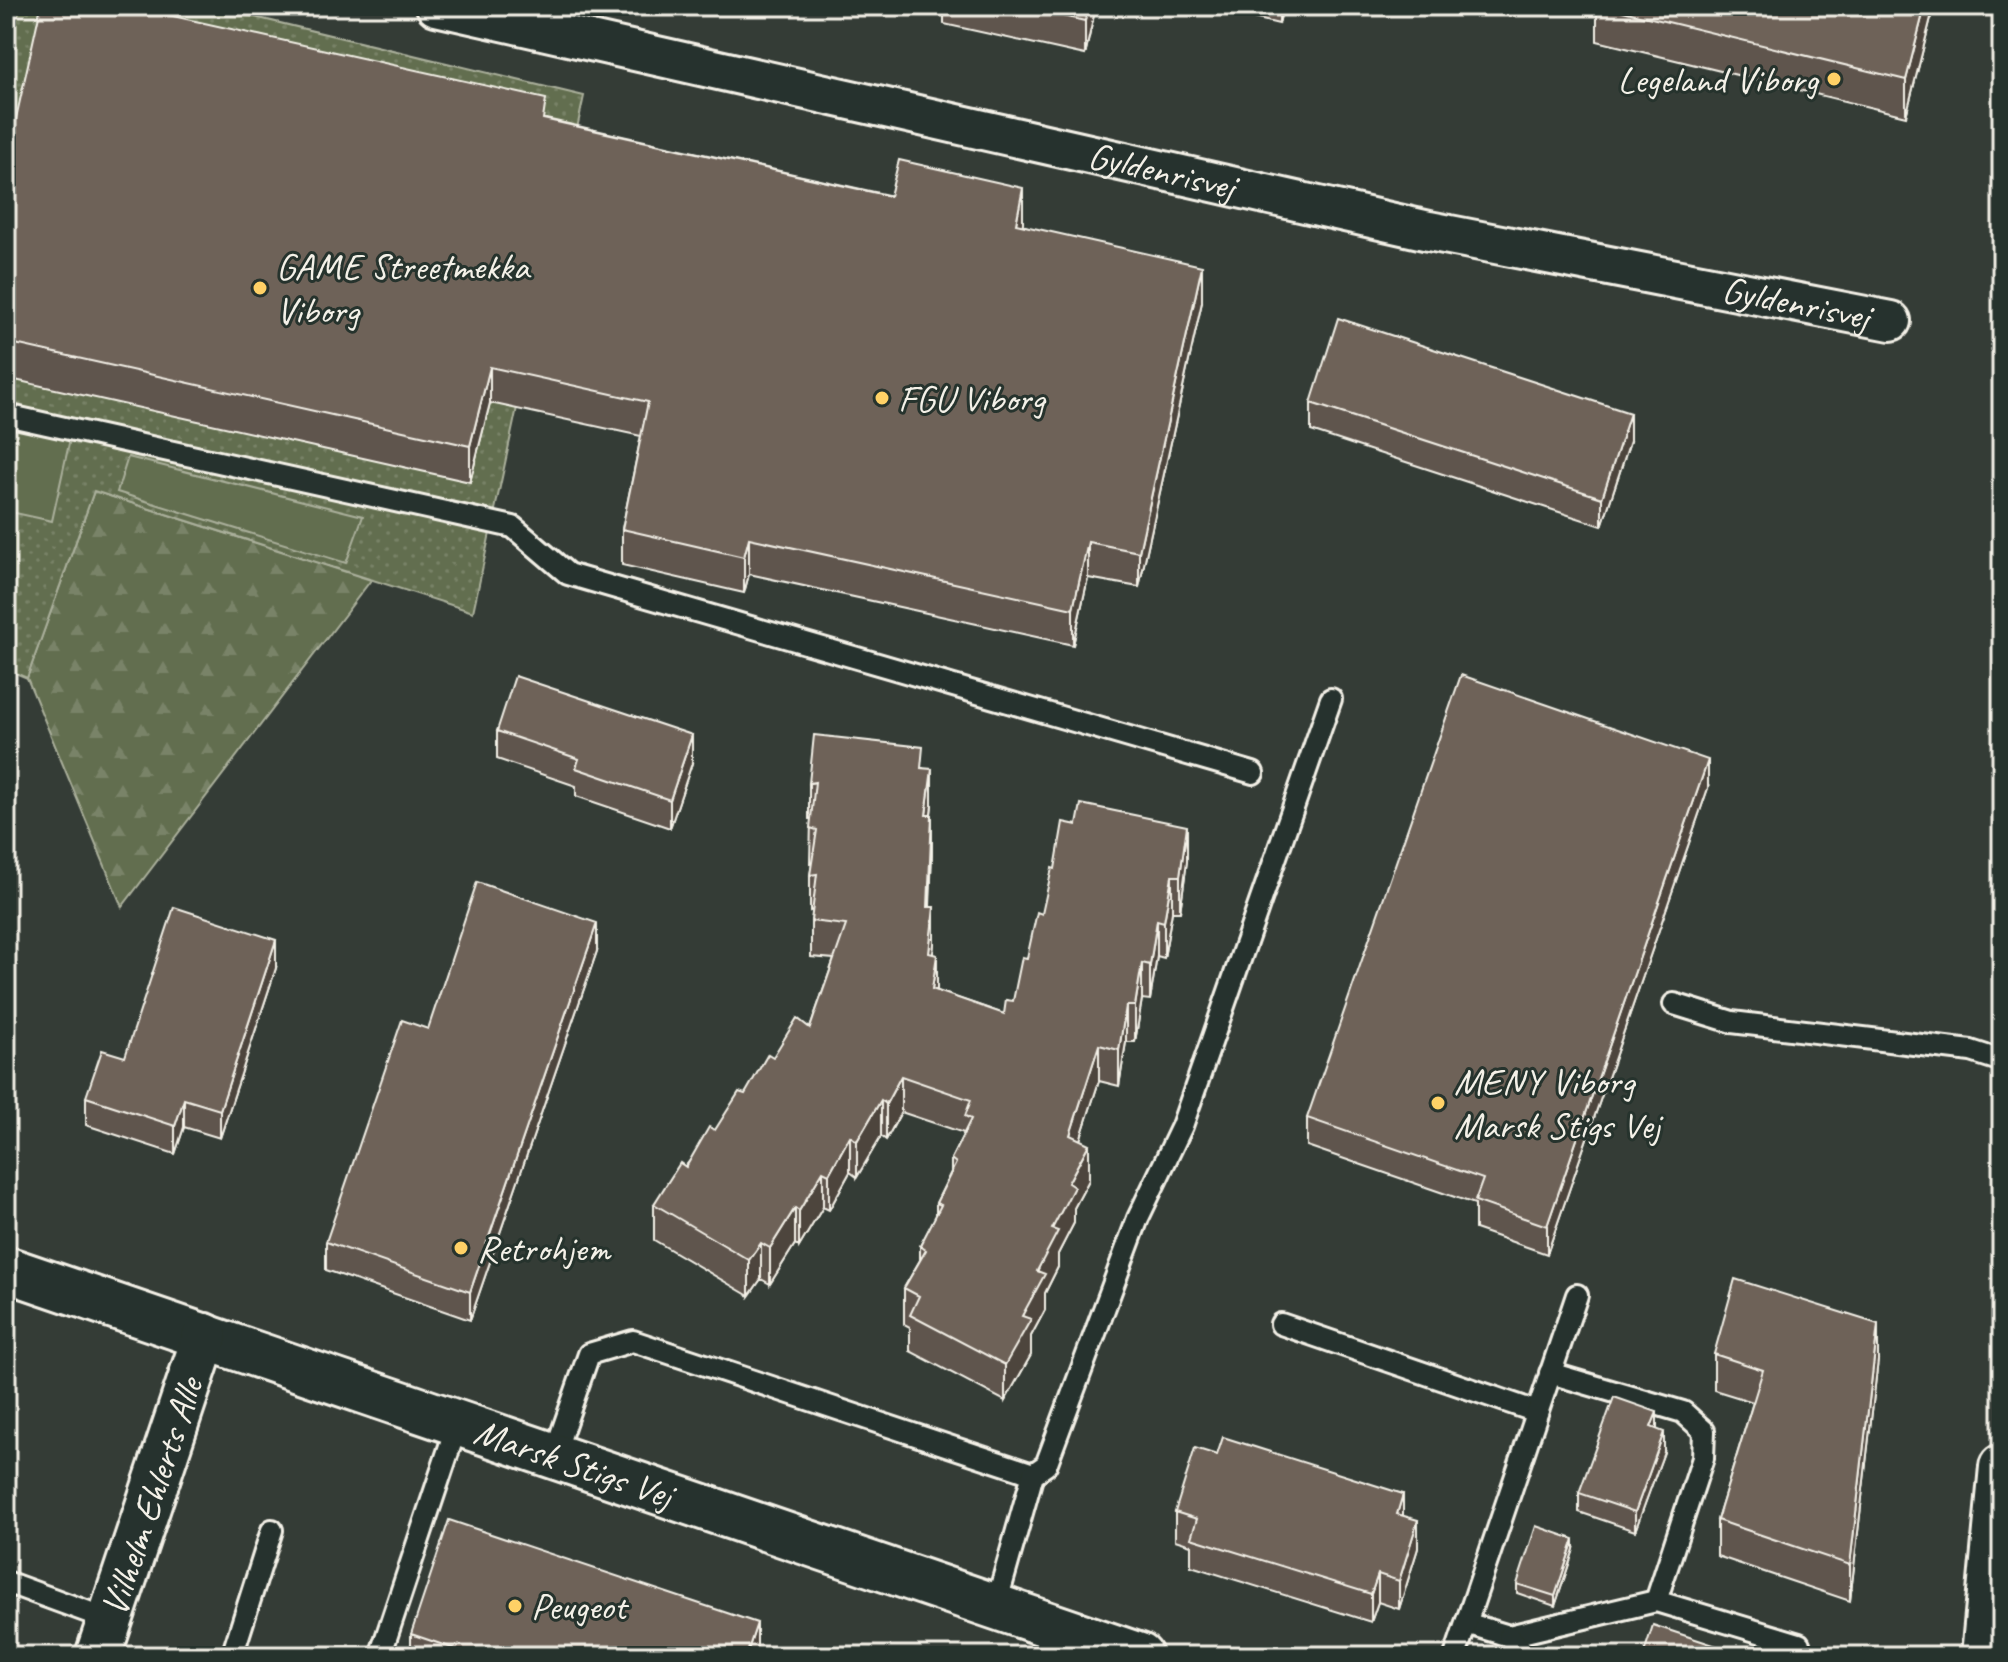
<svg xmlns="http://www.w3.org/2000/svg" width="2008" height="1662" font-family="Caveat,sans-serif">
	<style>
		.forest { fill: url(#forest-firs); stroke: #abb09c; stroke-width: 2 }
		.park { fill: url(#park-dots); stroke: #abb09c; stroke-width: 2 }
		.pitch { fill: #626e4f; stroke: #abb09c; stroke-width: 2 }
		.lines { fill: none; stroke-linecap: round; stroke-linejoin: round }
		.lane-casing { stroke: #f4f1e8; stroke-width: 26 }
		.street-casing { stroke: #f4f1e8; stroke-width: 44 }
		.secondary-casing { stroke: #f4f1e8; stroke-width: 50 }
		.lane { stroke: #26332d; stroke-width: 20 }
		.street { stroke: #26332d; stroke-width: 38 }
		.secondary { stroke: #26332d; stroke-width: 44 }
		.wall { fill: #5f544d; stroke: #f4f1e8; stroke-width: 2 }
		.shaded-wall { fill: #4d453e; stroke: #f4f1e8; stroke-width: 2 }
		.building { fill: #6e6259; stroke: #f4f1e8; stroke-width: 2 }
		.poi-dot { fill: #ffd166; stroke: #26332d; stroke-width: 3 }
		.labels { text-anchor: middle; dominant-baseline: central; stroke-width: 6; stroke-linejoin: round; paint-order: stroke }
		.poi-label { font-size: 38px; fill: #f4f1e8; stroke: #26332d; text-anchor: start }
		.street-label { font-size: 38px; fill: #f4f1e8; stroke: #26332d }
	</style>
	<defs>
		<pattern id="forest-firs" width="22" height="20" patternUnits="userSpaceOnUse" patternTransform="scale(2)"><rect width="22" height="20" fill="#626e4f"/><path d="M5 1l3.5 6h-7zM16 11l3.5 6h-7z" fill="#798368"/></pattern>
		<pattern id="park-dots" width="8" height="8" patternUnits="userSpaceOnUse" patternTransform="scale(2)"><rect width="8" height="8" fill="#626e4f"/><path d="M2 2h.1M6 6h.1" fill="none" stroke="#798368" stroke-width="1.8" stroke-linecap="round"/></pattern>
	</defs>
	<rect width="100%" height="100%" fill="#343c36"/>
	<filter id="ink" filterUnits="userSpaceOnUse"><feTurbulence type="fractalNoise" baseFrequency=".0125" numOctaves="2"/><feDisplacementMap in="SourceGraphic" scale="16" xChannelSelector="R" yChannelSelector="G"/><feConvolveMatrix kernelMatrix="1 2 1 2 8 2 1 2 1" color-interpolation-filters="sRGB"/></filter>
	<g filter="url(#ink)">
		<polygon class="forest" points="94,491 371,580 122,907 27,678"/>
		<polygon class="park" points="6,6 209,6 584,96 473,612 94,491 27,678 6,669"/>
		<g class="pitch">
			<polygon points="6,425 70,439 52,521 6,511"/>
			<polygon points="128,457 363,516 346,563 117,492"/>
		</g>
		<g class="lines">
			<g class="lane-casing">
				<g id="lane">
					<polyline points="6,415 513,527 568,574 1253,773"/>
					<polyline points="1674,1004 1732,1022 1971,1051 2002,1061"/>
					<polyline points="1281,1324 1537,1412"/>
					<polyline points="1550,1373 1683,1412 1704,1431 1703,1458 1656,1601"/>
					<polyline points="554,1455 589,1354 633,1341 1033,1474"/>
					<polyline points="6,1582 110,1620"/>
					<polyline points="995,1608 1033,1474 1046,1465 1138,1218 1182,1126 1331,699"/>
					<polyline points="1466,1623 1509,1636 1656,1601 1799,1644 1797,1656"/>
					<polyline points="1509,1636 1527,1656"/>
					<polyline points="232,1656 272,1530"/>
					<polyline points="380,1656 458,1422"/>
					<polyline points="1455,1656 1577,1295"/>
				</g>
			</g>
			<g class="street-casing">
				<g id="street">
					<path id="s1" d="M436 6 1429 231 1891 321"/>
				</g>
			</g>
			<g class="secondary-casing">
				<g id="secondary">
					<path id="s2" d="M6 1269 1140 1656"/>
					<path id="s3" d="M98 1656 205 1336"/>
					<polyline points="1984,1656 2002,1467"/>
				</g>
			</g>
			<use href="#lane" class="lane"/>
			<use href="#street" class="street"/>
			<use href="#secondary" class="secondary"/>
		</g>
		<g class="wall">
			<polygon points="944,6 1096,6 1085,55 944,24"/>
			<polygon points="1202,6 1283,6 1279,24"/>
			<polygon points="1597,6 1934,6 1906,116 1597,41"/>
			<polygon points="546,119 1023,225 1202,302 1139,587 1088,578 1073,645 749,574 744,593 622,565 622,529 641,436 490,403 470,482 6,378 6,163"/>
			<polygon points="1311,403 1630,441 1602,526 1311,431"/>
			<polygon points="497,731 692,763 670,828 576,796 576,786 497,759"/>
			<polygon points="923,768 932,805 931,815 932,851 930,907 934,943 933,954 937,991 1004,1014 1013,1001 1042,914 1187,861 1180,912 1172,912 1164,958 1157,956 1150,1000 1142,999 1135,1042 1126,1042 1119,1086 1099,1081 1080,1140 1089,1180 1074,1208 1074,1223 1058,1254 1058,1267 1045,1293 1045,1310 1031,1336 1031,1355 1005,1401 910,1351 910,1327 904,1324 904,1288 920,1260 920,1246 936,1216 936,1203 951,1172 951,1159 964,1133 901,1112 886,1140 881,1136 857,1177 850,1172 829,1210 823,1207 799,1247 795,1244 770,1284 761,1279 749,1296 654,1240 654,1204 745,1094 773,1057 810,1028 834,959 811,957 811,921 813,910 810,911 810,875 812,864 810,864 811,819 809,819 809,783"/>
			<polygon points="1708,788 1547,1254 1475,1229 1475,1204 1307,1146 1307,1118"/>
			<polygon points="597,951 470,1320 326,1270 326,1242 428,1029"/>
			<polygon points="276,968 220,1138 184,1127 175,1154 86,1125 86,1097 125,1057"/>
			<polygon points="1714,1354 1878,1360 1850,1601 1717,1556 1717,1520 1753,1402 1714,1390"/>
			<polygon points="1664,1452 1635,1531 1579,1512 1579,1493"/>
			<polygon points="1175,1512 1403,1516 1418,1548 1399,1609 1378,1602 1371,1622 1191,1566 1191,1545 1175,1540"/>
			<polygon points="1574,1549 1555,1606 1517,1593 1517,1584"/>
			<polygon points="411,1634 757,1656 411,1656"/>
		</g>
		<g class="shaded-wall">
			<polygon points="1088,6 1096,6 1085,55 1085,21"/>
			<polygon points="1279,6 1283,6 1279,24"/>
			<polygon points="1925,6 1934,6 1906,116 1906,80"/>
			<polygon points="1023,188 1023,223 1016,260 1016,224"/>
			<polygon points="1202,266 1202,302 1139,587 1139,552"/>
			<polygon points="490,367 490,403 470,482 470,446"/>
			<polygon points="1630,413 1630,441 1602,526 1602,498"/>
			<polygon points="749,538 749,574 744,593 744,557"/>
			<polygon points="1088,542 1088,578 1073,645 1073,609"/>
			<polygon points="692,735 692,763 670,828 670,800"/>
			<polygon points="1708,760 1708,788 1547,1254 1547,1226"/>
			<polygon points="932,769 932,805 926,851 926,815"/>
			<polygon points="932,815 932,851 928,943 928,907"/>
			<polygon points="1187,826 1187,861 1180,912 1180,876"/>
			<polygon points="1172,876 1172,912 1164,958 1164,922"/>
			<polygon points="934,907 934,943 929,989 929,953"/>
			<polygon points="1157,920 1157,956 1150,1000 1150,965"/>
			<polygon points="597,923 597,951 470,1320 470,1292"/>
			<polygon points="276,940 276,968 220,1138 220,1110"/>
			<polygon points="937,955 937,991 932,989"/>
			<polygon points="1142,963 1142,999 1135,1042 1135,1006"/>
			<polygon points="1126,1006 1126,1042 1119,1086 1119,1050"/>
			<polygon points="1099,1045 1099,1081 1070,1171 1070,1135"/>
			<polygon points="901,1076 901,1112 886,1140 886,1104"/>
			<polygon points="184,1099 184,1127 175,1154 175,1126"/>
			<polygon points="881,1100 881,1136 857,1177 857,1141"/>
			<polygon points="850,1136 850,1172 829,1210 829,1174"/>
			<polygon points="1089,1144 1089,1180 1074,1208 1074,1223 1058,1254 1058,1267 1045,1293 1045,1310 1031,1336 1031,1355 1005,1401 1005,1365 1068,1183"/>
			<polygon points="823,1171 823,1207 799,1247 799,1211"/>
			<polygon points="795,1208 795,1244 770,1284 770,1248"/>
			<polygon points="761,1243 761,1279 749,1296 749,1260"/>
			<polygon points="1878,1324 1878,1360 1850,1601 1850,1565"/>
			<polygon points="1657,1412 1657,1432 1651,1427"/>
			<polygon points="1664,1432 1664,1452 1635,1531 1635,1512"/>
			<polygon points="1403,1494 1403,1522 1397,1514"/>
			<polygon points="1418,1520 1418,1548 1399,1609 1399,1581"/>
			<polygon points="1574,1539 1574,1549 1555,1606 1555,1596"/>
			<polygon points="1378,1574 1378,1602 1371,1622 1371,1594"/>
			<polygon points="757,1623 757,1656 746,1656"/>
		</g>
		<g class="building">
			<polygon points="41,6 128,6 546,99 543,119 890,196 899,160 1023,188 1016,224 1202,266 1139,552 1088,542 1073,609 749,538 744,557 622,529 648,402 490,367 470,446 6,342 6,163"/>
			<polygon points="1018,6 1088,6 1085,21"/>
			<polygon points="1602,6 1925,6 1906,80"/>
			<polygon points="1338,318 1630,413 1602,498 1311,403"/>
			<polygon points="1461,675 1708,760 1547,1226 1475,1201 1483,1179 1307,1118"/>
			<polygon points="515,676 692,735 670,800 576,768 579,759 497,731"/>
			<polygon points="814,735 923,747 921,768 932,769 926,815 932,815 928,907 934,907 929,953 937,955 932,989 1004,1014 1006,1000 1013,1001 1022,957 1027,958 1037,912 1042,914 1052,868 1055,869 1063,822 1077,825 1081,804 1187,826 1180,876 1172,876 1164,922 1157,920 1150,965 1142,963 1135,1006 1126,1006 1119,1050 1099,1045 1070,1135 1089,1144 1068,1183 1074,1187 1052,1229 1058,1231 1037,1271 1045,1274 1022,1316 1031,1319 1005,1365 910,1315 919,1296 904,1288 926,1250 920,1246 941,1205 936,1203 956,1163 951,1159 971,1119 965,1116 971,1100 901,1076 886,1104 881,1100 857,1141 850,1136 829,1174 823,1171 799,1211 795,1208 770,1248 761,1243 749,1260 654,1204 680,1163 686,1167 709,1127 715,1130 739,1092 745,1094 768,1054 773,1057 797,1018 810,1028 846,925 811,921 817,874 810,875 817,830 810,828 815,782 809,783"/>
			<polygon points="477,882 597,923 470,1292 326,1242 402,1020 428,1029"/>
			<polygon points="174,907 276,940 220,1110 184,1099 175,1126 86,1097 102,1050 125,1057"/>
			<polygon points="1735,1279 1878,1324 1850,1565 1717,1520 1763,1370 1714,1354"/>
			<polygon points="1614,1397 1657,1412 1651,1427 1664,1432 1635,1512 1579,1493"/>
			<polygon points="1223,1437 1403,1494 1397,1514 1418,1520 1399,1581 1378,1574 1371,1594 1191,1538 1197,1519 1175,1512 1195,1448 1217,1455"/>
			<polygon points="449,1520 757,1623 746,1656 476,1656 411,1634"/>
			<polygon points="1536,1526 1574,1539 1555,1596 1517,1584"/>
			<polygon points="1653,1625 1747,1656 1643,1656"/>
		</g>
	</g>
	<g class="poi-dot">
		<circle cx="1834" cy="79" r="8"/>
		<circle cx="260" cy="288" r="8"/>
		<circle cx="882" cy="398" r="8"/>
		<circle cx="1438" cy="1103" r="8"/>
		<circle cx="461" cy="1248" r="8"/>
		<circle cx="515" cy="1606" r="8"/>
	</g>
	<g class="labels">
		<g class="poi-label">
			<text x="1818" y="79" text-anchor="end">Legeland Viborg</text>
			<text x="276" y="266">GAME Streetmekka<tspan x="276" dy="44">Viborg</tspan></text>
			<text x="898" y="398">FGU Viborg</text>
			<text x="1454" y="1081">MENY Viborg<tspan x="1454" dy="44">Marsk Stigs Vej</tspan></text>
			<text x="477" y="1248">Retrohjem</text>
			<text x="531" y="1606">Peugeot</text>
		</g>
		<g class="street-label">
			<text stroke="none"><textPath href="#s1" startOffset="744">Gyldenrisvej</textPath></text>
			<text stroke="none"><textPath href="#s1" startOffset="1392">Gyldenrisvej</textPath></text>
			<text stroke="none"><textPath href="#s2" startOffset="600">Marsk Stigs Vej</textPath></text>
			<text stroke="none"><textPath href="#s3" startOffset="168">Vilhelm Ehlerts Alle</textPath></text>
		</g>
	</g>
	<rect width="2008" height="1662" fill="none" stroke="#26332d" stroke-width="32"/>
	<rect x="16" y="16" width="1976" height="1630" fill="none" stroke="#f4f1e8" stroke-width="3" filter="url(#ink)"/>
</svg>
